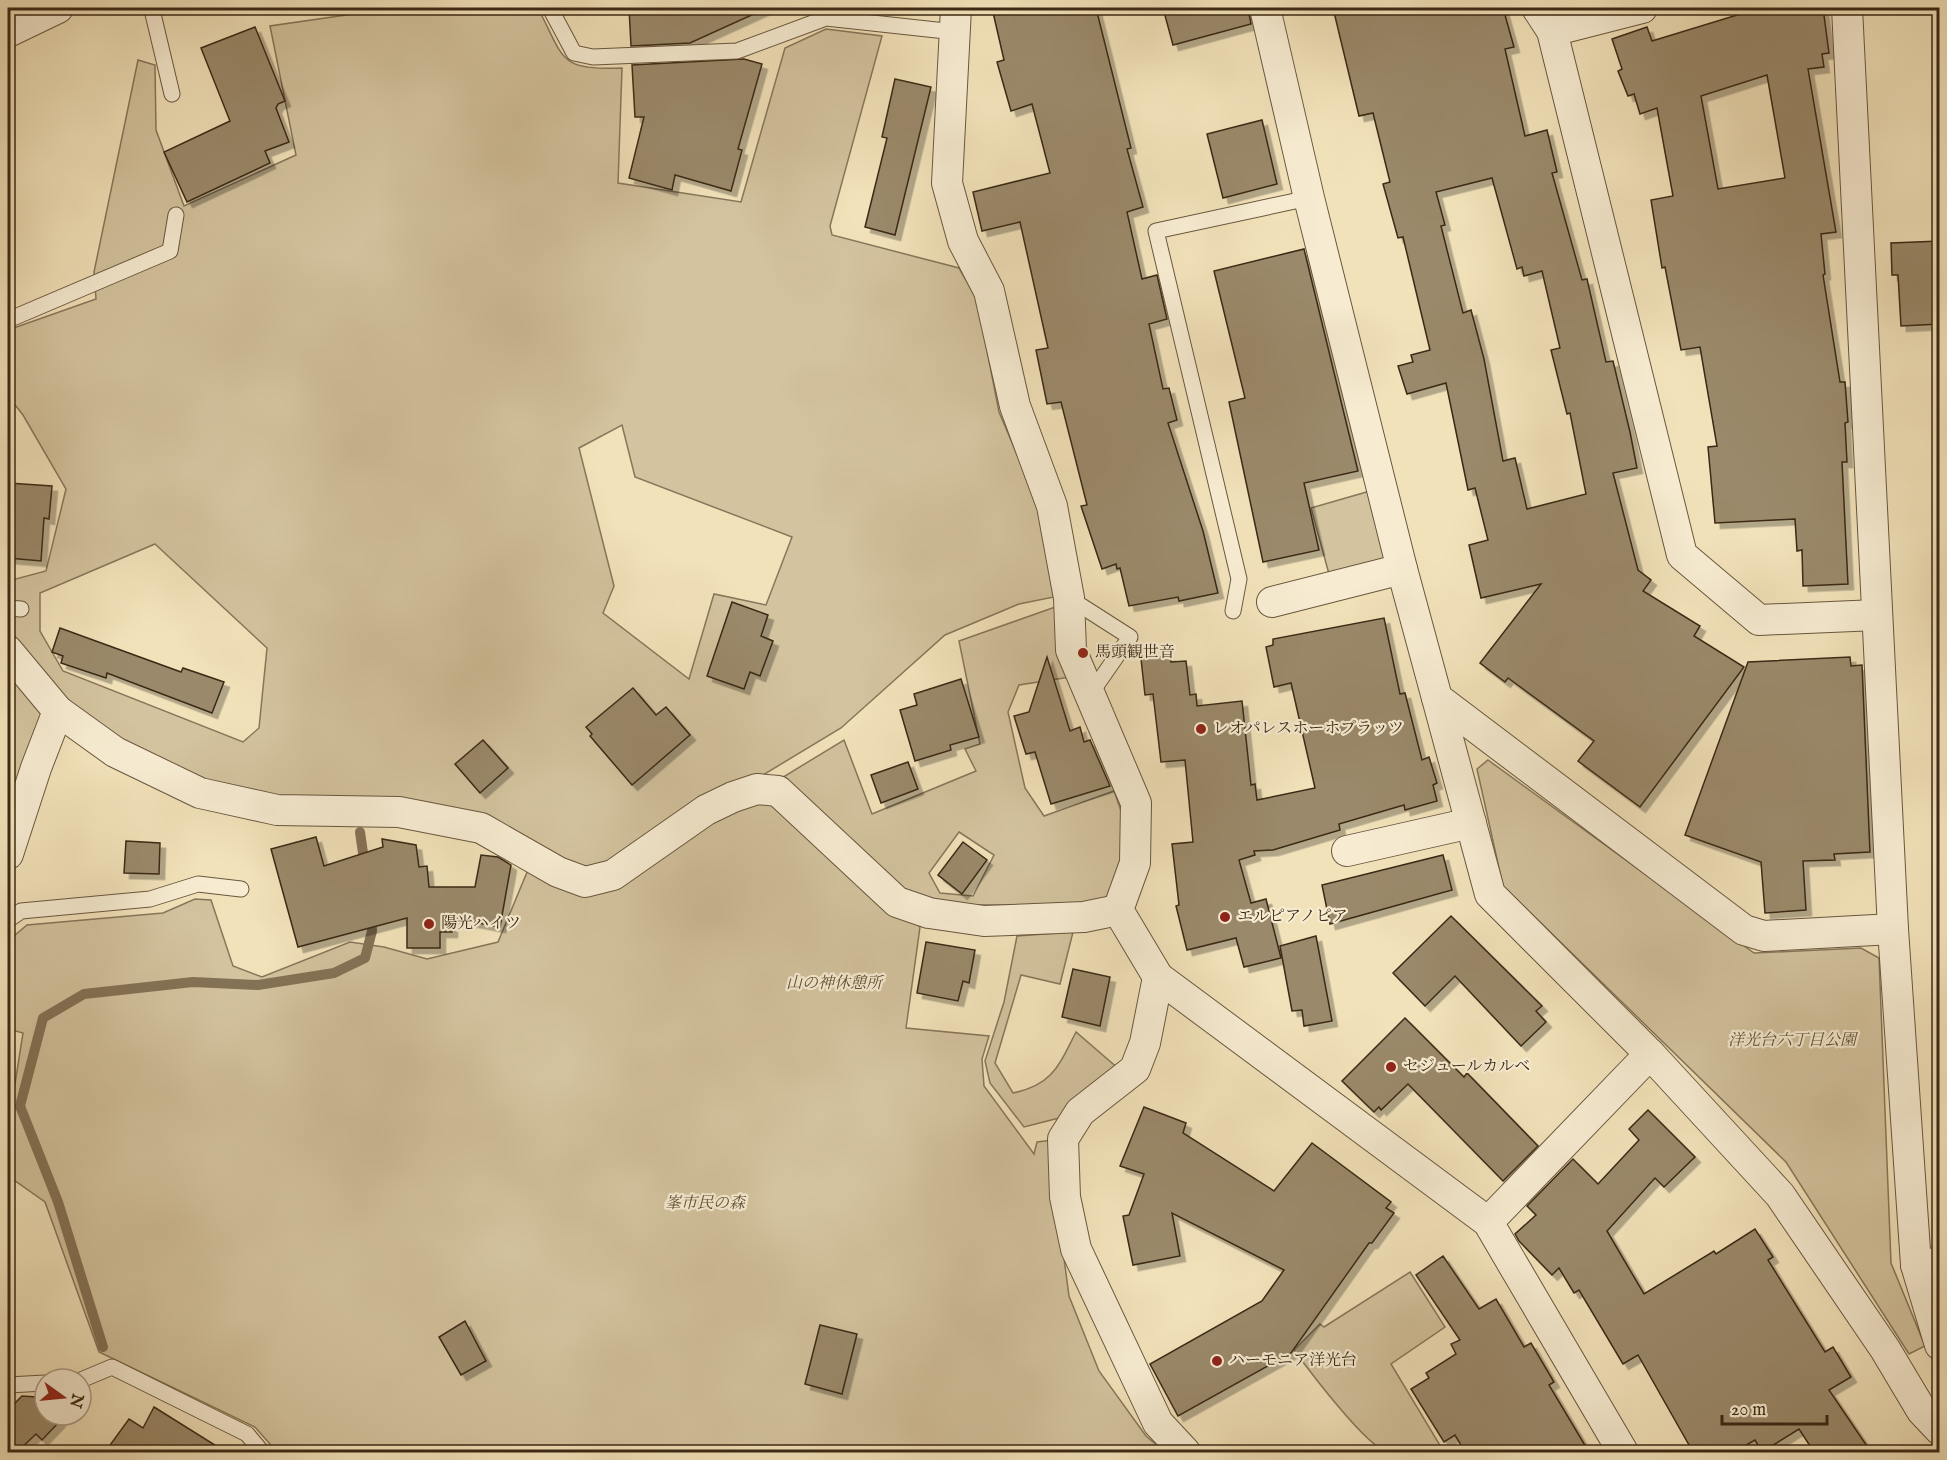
<svg xmlns="http://www.w3.org/2000/svg" width="1947" height="1460" font-family="'IM FELL English','Noto Serif JP',serif">
	<style>
		.green { fill: #d3c39e; stroke: #87765a; stroke-width: 1.5; fill-rule: evenodd }
		.lines { fill: none; stroke-linecap: round; stroke-linejoin: round }
		.stream { stroke: #847256; stroke-width: 10 }
		.building { fill: #9a896b; stroke: #3b2915; stroke-width: 1.5; fill-rule: evenodd; filter: url(#shadow) }
		.lane-casing { stroke: #69573e; stroke-width: 17 }
		.street-casing { stroke: #69573e; stroke-width: 32 }
		.lane { stroke: #f7ecd2; stroke-width: 15 }
		.street { stroke: #f7ecd2; stroke-width: 30 }
		.poi-dot { fill: #8f2418; stroke: #f7ecd2; stroke-width: 2 }
		.labels { text-anchor: middle; dominant-baseline: central; stroke-width: 4.5; stroke-linejoin: round; paint-order: stroke }
		.poi-label { font-size: 16px; fill: #3b2915; stroke: #f7ecd2; text-anchor: start }
		.park-label { font-size: 16px; font-style: italic; fill: #615037; stroke: #f7ecd2 }
	</style>
	<defs>
		<filter id="shadow"><feDropShadow dx="5.5" dy="5.5" stdDeviation="0" flood-color="#0004"/></filter>
	</defs>
	<rect width="100%" height="100%" fill="#f2e2ba"/>
	<filter id="stains"><feTurbulence type="fractalNoise" baseFrequency=".00333" numOctaves="4"/><feColorMatrix values="0 0 0 0 .2 0 0 0 0 .09 0 0 0 0 .02 0 0 0 .5 -.17"/></filter>
	<radialGradient id="worn" r=".72"><stop offset=".6" stop-color="#630" stop-opacity="0"/><stop offset="1" stop-color="#630" stop-opacity=".3"/></radialGradient>
	<g class="green">
		<path d="M372 8H538C565 60 558 70 622 68L618 183 741 202 785 48 826 29 882 36 830 226 832 235 959 268 977 299 999 412 1037 501 1054 597 1019 604 945 635 841 728 610 867 584 871 489 817 279 797 204 783 121 743 65 702 8 627V581L46 571 66 489 23 415 8 396V330L96 299 94 272 138 60 155 65 156 130 184 206 296 155 270 26 367 12ZM622 425 635 477 792 537 766 605 714 594 689 679 603 613 614 586 579 448ZM155 544 267 648 259 728 243 742 63 671 40 631V593Z"/>
		<polygon points="1370,491 1388,557 1329,574 1311,508"/>
		<path d="M1058 606 1071 677 1019 685 1008 712 1025 788 1044 816 1114 791 1125 822 1119 882 1102 905H933L906 893 775 782 844 740 872 814 976 771 965 749 980 744 959 641ZM959 832 994 855 973 896 940 893 929 873Z"/>
		<polygon points="8,665 47,710 8,808"/>
		<polygon points="1488,760 1754,953 1861,948 1879,958 1891,1263 1925,1346 1909,1354 1786,1162 1503,886 1477,769"/>
		<polygon points="776,799 920,927 906,1028 989,1036 982,1059 984,1086 1034,1154 1037,1142 1053,1140 1051,1160 1069,1296 1099,1371 1146,1436 1165,1452 277,1452 255,1427 99,1352 45,1202 14,1180 8,1145 8,1093 14,1090 23,1033 8,1029 8,941 27,925 163,913 195,899 211,900 233,966 262,977 350,942 384,947 427,959 498,942 530,865 587,890 746,800"/>
		<path d="M1073 932 1060 984 1021 975 995 1063 1013 1093C1053 1085 1059 1065 1076 1032L1120 1070 1063 1117 1024 1127 990 1083 985 1061 1004 1002 1017 936Z"/>
		<path d="M1410 1272 1445 1327 1391 1364 1444 1452C1427 1453 1405 1456 1388 1452 1368 1449 1308 1369 1294 1350L1320 1324 1324 1327Z"/>
	</g>
	<g class="lines">
		<g class="stream">
			<polyline points="360,832 365,867"/>
			<polyline points="103,1347 58,1202 20,1106 43,1018 84,994 193,982 258,985 334,973 365,958 372,931 371,916"/>
		</g>
	</g>
	<g class="building">
		<polygon points="629,8 767,8 690,43 631,46"/>
		<polygon points="992,8 1096,8 1131,148 1127,149 1143,207 1127,212 1142,279 1157,275 1167,319 1149,324 1163,389 1169,388 1177,420 1168,423 1203,531 1218,593 1179,601 1178,597 1129,606 1120,568 1117,569 1116,564 1102,569 1081,506 1087,505 1061,402 1047,404 1036,350 1048,348 1020,222 982,231 973,192 1050,173 1032,104 1011,111 997,62 1004,60"/>
		<polygon points="1163,8 1248,8 1251,24 1173,45"/>
		<path d="M1333 8H1503L1514 47 1505 49 1525 136 1547 130 1557 172 1552 173 1582 280 1587 279 1606 362 1613 361 1630 432 1637 468 1613 473 1638 570 1651 580 1643 591 1700 626 1694 636 1744 667 1640 807 1578 761 1594 741 1508 678 1505 682 1480 663 1541 584 1481 598 1469 545 1488 540 1475 488 1468 490 1446 383 1407 394 1398 366 1413 362 1411 355 1430 350 1403 237 1398 238 1383 184 1390 182 1373 113 1359 116ZM1492 178 1517 269 1522 267 1524 276 1542 271 1560 348 1551 350 1567 414 1570 413 1586 494 1527 509 1515 458 1503 461 1484 359 1471 310 1463 313 1441 226 1445 225 1436 192Z"/>
		<path d="M1760 8H1823L1829 53 1822 54 1824 67 1808 69 1836 232 1821 234 1825 274 1823 275 1840 382H1845L1848 422 1845 423 1847 462H1842L1848 584 1803 586 1802 550 1797 551 1795 519 1715 523 1708 447 1717 446 1700 347 1681 350 1665 267 1662 268 1651 200 1673 196 1657 108 1640 114 1634 94 1628 96 1618 71 1622 69 1612 39 1647 27 1652 41ZM1767 75 1785 178 1718 189 1701 96Z"/>
		<polygon points="255,27 285,101 278,104 276,108 289,142 265,151 270,163 187,202 164,152 230,121 201,48"/>
		<polygon points="744,59 762,64 738,149 742,150 731,191 675,175 672,190 629,178 644,117 635,117 632,65"/>
		<polygon points="895,79 931,87 895,235 865,227 887,138 882,137"/>
		<polygon points="1262,120 1277,184 1223,198 1207,134"/>
		<polygon points="1940,241 1940,324 1901,326 1898,275 1892,275 1891,243"/>
		<polygon points="1304,249 1358,471 1304,483 1319,550 1263,562 1229,402 1245,398 1214,271"/>
		<polygon points="8,483 52,486 49,519 44,518 41,561 8,558"/>
		<polygon points="732,602 768,615 761,636 773,641 760,676 750,672 744,689 707,676"/>
		<polygon points="1384,618 1400,694 1405,693 1422,760 1429,757 1437,783 1433,785 1437,801 1405,810 1404,805 1339,824 1340,830 1273,850 1254,851 1255,855 1239,860 1251,903 1266,899 1281,958 1244,967 1236,938 1187,950 1176,906 1179,905 1172,844 1193,842 1185,760 1161,762 1153,694 1145,695 1141,659 1170,656 1171,662 1186,661 1190,695 1196,694 1197,706 1242,701 1251,785 1255,784 1257,800 1315,788 1291,683 1274,687 1266,647 1273,645 1273,639"/>
		<polygon points="60,628 181,672 183,668 224,682 212,713 107,673 106,678 61,663 63,656 52,652"/>
		<polygon points="1047,657 1070,731 1080,727 1084,742 1090,740 1110,786 1051,804 1035,752 1026,754 1014,716 1029,712"/>
		<polygon points="1850,657 1851,666 1862,665 1870,852 1834,854 1835,860 1803,861 1806,910 1765,913 1761,862 1685,835 1748,662"/>
		<polygon points="961,679 979,737 950,745 951,750 915,761 900,710 917,705 914,694"/>
		<polygon points="633,688 656,715 666,707 690,735 632,785 590,736 592,734 586,727"/>
		<polygon points="483,740 508,768 480,793 455,764"/>
		<polygon points="908,762 918,789 881,803 871,775"/>
		<polygon points="316,837 324,866 383,847 382,839 416,845 419,867 427,866 429,887 475,887 481,855 498,857 511,865 500,927 452,918 452,932 440,932 440,948 407,948 407,918 298,947 271,849"/>
		<polygon points="126,841 160,843 159,874 124,873"/>
		<polygon points="963,842 987,860 962,894 938,875"/>
		<polygon points="1443,855 1452,890 1330,924 1322,885"/>
		<polygon points="1451,916 1542,1006 1536,1011 1546,1022 1521,1046 1455,976 1425,1006 1393,973"/>
		<polygon points="1316,936 1332,1021 1304,1026 1302,1010 1292,1011 1280,946"/>
		<polygon points="926,942 975,950 969,983 963,981 958,1001 917,993"/>
		<polygon points="1073,969 1110,977 1100,1026 1062,1017"/>
		<polygon points="1405,1018 1464,1077 1467,1073 1538,1146 1503,1181 1408,1084 1381,1110 1379,1107 1374,1112 1342,1081"/>
		<polygon points="1144,1107 1186,1123 1183,1133 1274,1191 1312,1143 1391,1202 1386,1208 1394,1213 1372,1243 1369,1243 1291,1353 1178,1416 1150,1364 1262,1301 1284,1270 1172,1213 1180,1256 1133,1265 1123,1216 1129,1215 1144,1174 1120,1166"/>
		<polygon points="1648,1110 1695,1157 1664,1187 1655,1178 1607,1231 1644,1294 1714,1251 1716,1254 1755,1229 1773,1257 1768,1260 1825,1352 1833,1347 1851,1377 1829,1390 1871,1452 1814,1452 1799,1429 1762,1452 1755,1440 1734,1452 1693,1452 1638,1355 1623,1364 1579,1290 1574,1293 1559,1268 1552,1275 1519,1241 1515,1234 1536,1215 1527,1206 1573,1159 1598,1184 1639,1140 1629,1129"/>
		<polygon points="1443,1256 1479,1309 1496,1299 1524,1347 1531,1343 1554,1382 1549,1385 1589,1452 1465,1452 1455,1435 1444,1442 1411,1389 1429,1378 1426,1373 1456,1354 1451,1344 1460,1340 1416,1275"/>
		<polygon points="465,1321 486,1361 461,1375 439,1337"/>
		<polygon points="820,1325 857,1334 842,1394 805,1384"/>
		<polygon points="22,1396 37,1397 45,1405 45,1415 54,1415 60,1421 42,1440 36,1434 17,1452 8,1452 8,1410"/>
		<polygon points="154,1407 226,1452 105,1452 129,1419 143,1428"/>
	</g>
	<g class="lines">
		<g class="lane-casing">
			<g id="lane">
				<polyline points="154,8 153,14 172,94"/>
				<polyline points="550,8 574,53 593,57 737,51 826,18 955,32"/>
				<polyline points="8,320 170,251 176,215"/>
				<polyline points="1069,598 1130,637 1089,696"/>
				<polyline points="8,608 21,609"/>
				<polyline points="1233,611 1239,579 1156,231 1309,198"/>
				<polyline points="8,920 21,911 150,899 198,884 241,889"/>
				<polyline points="81,1380 112,1367 247,1434 262,1452"/>
				<polyline points="8,1385 45,1383"/>
			</g>
		</g>
		<g class="street-casing">
			<g id="street">
				<polyline points="956,8 947,183 963,241 989,291 1015,406 1052,506 1069,598 1071,650 1136,803 1135,863 1118,910 1158,977 1488,1222 1623,1452"/>
				<polyline points="1265,8 1309,198 1402,569 1437,698 1744,930 1764,936 1893,929"/>
				<polyline points="1537,8 1552,31 1682,555 1759,620 1877,615"/>
				<polyline points="1847,8 1893,929 1916,1265 1940,1263"/>
				<polyline points="1552,31 1642,8"/>
				<polyline points="8,32 58,8"/>
				<polyline points="1272,602 1402,569"/>
				<polyline points="8,651 58,711 36,768 8,854"/>
				<polyline points="1437,698 1490,894 1650,1054 1780,1195 1885,1349 1922,1411 1940,1430"/>
				<polyline points="58,711 115,752 200,793 277,810 399,812 481,828 558,872 585,882 613,875 706,810 733,797 757,789 778,791 897,902 929,913 984,921 1084,917 1118,910"/>
				<polyline points="1347,851 1471,823"/>
				<polyline points="1158,977 1145,1043 1135,1069 1080,1112 1063,1139 1065,1197 1076,1249 1158,1423 1185,1452"/>
				<polyline points="1488,1222 1650,1054"/>
				<polyline points="1916,1265 1940,1345"/>
			</g>
		</g>
		<use href="#lane" class="lane"/>
		<use href="#street" class="street"/>
	</g>
	<g class="poi-dot">
		<circle cx="1083" cy="653" r="6"/>
		<circle cx="1201" cy="729" r="6"/>
		<circle cx="1225" cy="917" r="6"/>
		<circle cx="429" cy="924" r="6"/>
		<circle cx="1391" cy="1067" r="6"/>
		<circle cx="1217" cy="1361" r="6"/>
	</g>
	<g class="labels">
		<g class="poi-label">
			<text x="1095" y="653">馬頭観世音</text>
			<text x="1213" y="729">レオパレスホーホプラッツ</text>
			<text x="1237" y="917">エルピアノピア</text>
			<text x="441" y="924">陽光ハイツ</text>
			<text x="1403" y="1067">セジュールカルベ</text>
			<text x="1229" y="1361">ハーモニア洋光台</text>
		</g>
		<g class="park-label">
			<text x="834" y="984">山の神休憩所</text>
			<text x="1792" y="1041">洋光台六丁目公園</text>
			<text x="705" y="1204">峯市民の森</text>
		</g>
	</g>
	<rect width="1947" height="1460" fill="none" stroke="#f2e2ba" stroke-width="30"/>
	<rect x="9" y="9" width="1929" height="1442" fill="none" stroke="#3b2915" stroke-width="3"/>
	<rect x="15" y="15" width="1917" height="1430" fill="none" stroke="#3b2915" stroke-width="1.5"/>
	<g transform="translate(63 1397) rotate(105)"><circle r="28" fill="#f7ecd2" stroke="#ac9e86" stroke-width="1.5"/>
	<path d="M0-4.5L10 22L0 15L-10 22Z" fill="#8f2418"/>
	<text y="-9" font-size="16" font-weight="bold" text-anchor="middle" fill="#3b2915">N</text>
	</g>
	<path d="M1722 1415v9h105v-9" fill="none" stroke="#3b2915" stroke-width="3"/>
	<text x="1731" y="1415" font-size="18" fill="#3b2915" stroke="#f7ecd2" stroke-width="4.5" paint-order="stroke">20 m</text>
	<rect width="100%" height="100%" filter="url(#stains)"/>
	<rect width="100%" height="100%" fill="url(#worn)"/>
</svg>
